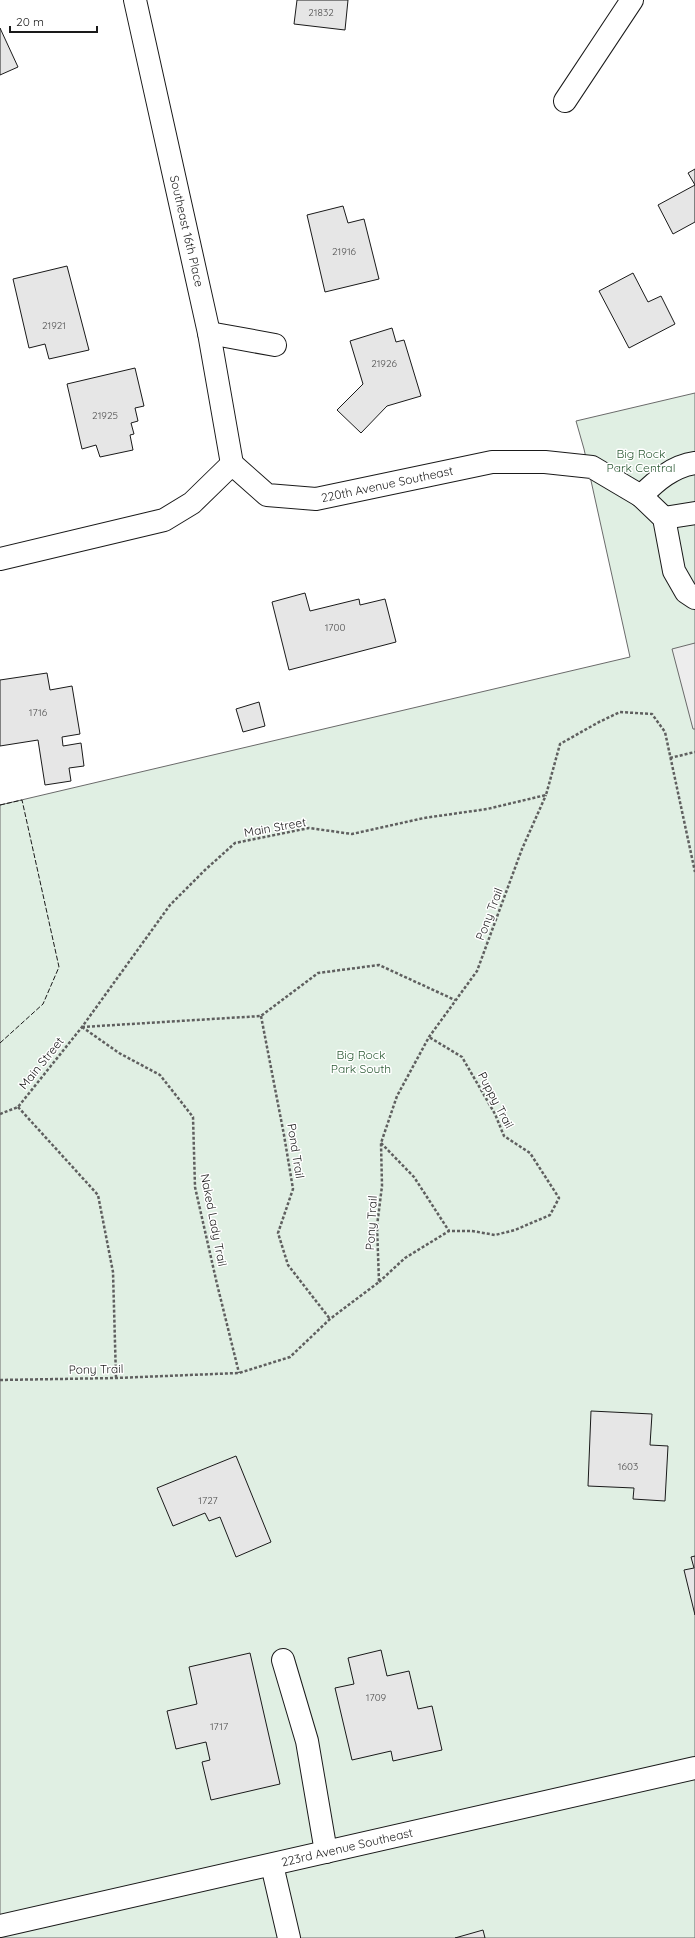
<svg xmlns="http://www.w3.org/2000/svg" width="695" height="1938" font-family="Quicksand,sans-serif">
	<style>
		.green { fill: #e0efe3; stroke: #6a6a6a }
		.parking { fill: #ededed; stroke: #6a6a6a }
		.building { fill: #e6e6e6; stroke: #1a1a1a }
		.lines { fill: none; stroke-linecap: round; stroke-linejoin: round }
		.minor-casing { stroke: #1a1a1a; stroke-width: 24 }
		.path { stroke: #5f5f5f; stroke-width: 2.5; stroke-dasharray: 3 2; stroke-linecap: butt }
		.minor { stroke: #fff; stroke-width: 22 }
		.fence { stroke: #1a1a1a; stroke-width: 1; stroke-dasharray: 5 2; stroke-linecap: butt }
		.labels { text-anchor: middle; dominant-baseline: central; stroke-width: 3; stroke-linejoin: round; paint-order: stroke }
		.number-label { font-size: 10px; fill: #4d4d4d }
		.street-label { font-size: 12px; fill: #1a1a1a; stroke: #fff }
		.park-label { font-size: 12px; fill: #2b5a34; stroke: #fff }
	</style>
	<rect width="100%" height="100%" fill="#fff"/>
	<polygon class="green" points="695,393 695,1938 0,1938 0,805 630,657 584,449 576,421"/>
	<polygon class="parking" points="695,643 695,729 693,729 672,649"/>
	<g class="building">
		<polygon points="297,0 348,0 345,30 294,24"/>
		<polygon points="0,28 18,67 0,75"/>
		<polygon points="695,169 695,222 673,234 658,205 695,185 688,173"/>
		<polygon points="343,206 348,223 364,219 379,279 325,292 307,215"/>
		<polygon points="67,266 89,350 49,359 45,344 29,348 13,279"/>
		<polygon points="633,273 648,302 661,296 675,324 629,348 599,291"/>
		<polygon points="392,328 396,342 404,340 421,396 387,406 361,433 337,410 363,384 350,341"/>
		<polygon points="135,368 144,406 135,408 138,421 131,423 134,434 130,435 133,450 100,457 96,445 82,449 67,384"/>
		<polygon points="305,593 310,611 359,599 360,605 385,599 396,642 289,670 272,602"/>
		<polygon points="47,673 50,690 72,686 80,734 62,737 63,746 81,743 84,766 69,768 71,781 45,785 38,740 0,746 0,680"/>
		<polygon points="259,702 265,726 243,732 236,709"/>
		<polygon points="591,1411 652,1414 650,1445 668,1446 665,1501 633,1499 634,1488 588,1486"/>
		<polygon points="236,1456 271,1542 236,1557 220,1517 209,1521 205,1513 173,1526 157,1488"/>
		<polygon points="695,1556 695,1615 684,1570 694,1568 691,1557"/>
		<polygon points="381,1650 387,1676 409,1671 418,1709 432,1706 442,1750 393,1761 391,1751 352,1760 335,1688 354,1684 348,1658"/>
		<polygon points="250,1653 280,1784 211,1800 202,1762 210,1760 206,1742 176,1749 167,1711 197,1704 189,1667"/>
		<polygon points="483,1930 485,1938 455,1938"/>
	</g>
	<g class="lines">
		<g class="minor-casing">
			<g id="minor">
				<polyline points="135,0 209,333 232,464"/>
				<polyline points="565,101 632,0"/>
				<polyline points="209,333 275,345"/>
				<polyline points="641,496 664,518 674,571 686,592 695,598"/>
				<polyline points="664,518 695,513"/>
				<path d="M0 559 164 520 192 503 232 464 267 495 316 499 492 462H545L592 467 641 496C656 481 673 466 695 463"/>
				<polyline points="283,1660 307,1741 326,1852"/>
				<polyline points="272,1865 289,1938"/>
				<polyline points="0,1926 695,1768"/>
			</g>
		</g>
		<g class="path">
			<polyline points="670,758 695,752"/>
			<polyline points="261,1016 284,1135 293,1189 278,1233 288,1265 330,1319"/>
			<polyline points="82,1027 119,1053 160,1075 193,1117 195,1187 217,1284 239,1373"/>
			<polyline points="82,1027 261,1016 318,973 379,965 455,1000"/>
			<polyline points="18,1107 98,1195 113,1272 116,1378"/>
			<polyline points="0,1114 18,1107 82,1027 170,905 205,870 235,843 309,828 352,834 424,818 487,809 546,795 560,744 599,722 620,712 652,714 665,732 695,872"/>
			<polyline points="381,1143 414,1177 449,1231"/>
			<polyline points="379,1282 405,1258 449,1231 472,1231 495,1235 515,1230 550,1215 559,1198 530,1153 504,1136 495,1114 462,1057 429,1037"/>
			<polyline points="0,1380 116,1378 239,1373 290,1357 330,1319 379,1282 377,1226 382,1186 381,1143 397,1096 429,1037 477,971 522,849 546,795"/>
		</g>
		<use href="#minor" class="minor"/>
		<polyline class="fence" points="0,805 22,800 59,967 43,1004 0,1043"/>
	</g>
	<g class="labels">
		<g class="number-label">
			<text x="321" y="12">21832</text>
			<text x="344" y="251">21916</text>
			<text x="54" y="325">21921</text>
			<text x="384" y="363">21926</text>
			<text x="105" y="415">21925</text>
			<text x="335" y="627">1700</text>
			<text x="38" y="712">1716</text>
			<text x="628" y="1466">1603</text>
			<text x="208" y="1500">1727</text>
			<text x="376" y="1697">1709</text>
			<text x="219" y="1726">1717</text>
		</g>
		<g class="street-label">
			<text transform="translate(187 231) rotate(77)">Southeast 16th Place</text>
			<text transform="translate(387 484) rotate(-12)">220th Avenue Southeast</text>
			<text transform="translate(275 827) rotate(-10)">Main Street</text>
			<text transform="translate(489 914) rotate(-69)">Pony Trail</text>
			<text transform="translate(41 1063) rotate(-51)">Main Street</text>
			<text transform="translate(496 1100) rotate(62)">Puppy Trail</text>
			<text transform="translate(296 1151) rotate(81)">Pond Trail</text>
			<text transform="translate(214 1220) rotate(79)">Naked Lady Trail</text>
			<text transform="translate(371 1223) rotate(-87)">Pony Trail</text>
			<text transform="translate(96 1369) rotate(-1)">Pony Trail</text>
			<text transform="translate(347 1847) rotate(-13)">223rd Avenue Southeast</text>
		</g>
		<g class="park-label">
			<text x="641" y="453">Big Rock<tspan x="641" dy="14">Park Central</tspan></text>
			<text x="361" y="1054">Big Rock<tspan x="361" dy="14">Park South</tspan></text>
		</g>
	</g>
	<path d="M10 26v6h87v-6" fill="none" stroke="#1a1a1a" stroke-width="2"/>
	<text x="16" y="26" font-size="12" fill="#1a1a1a" stroke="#ffffff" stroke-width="3" paint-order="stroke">20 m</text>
</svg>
